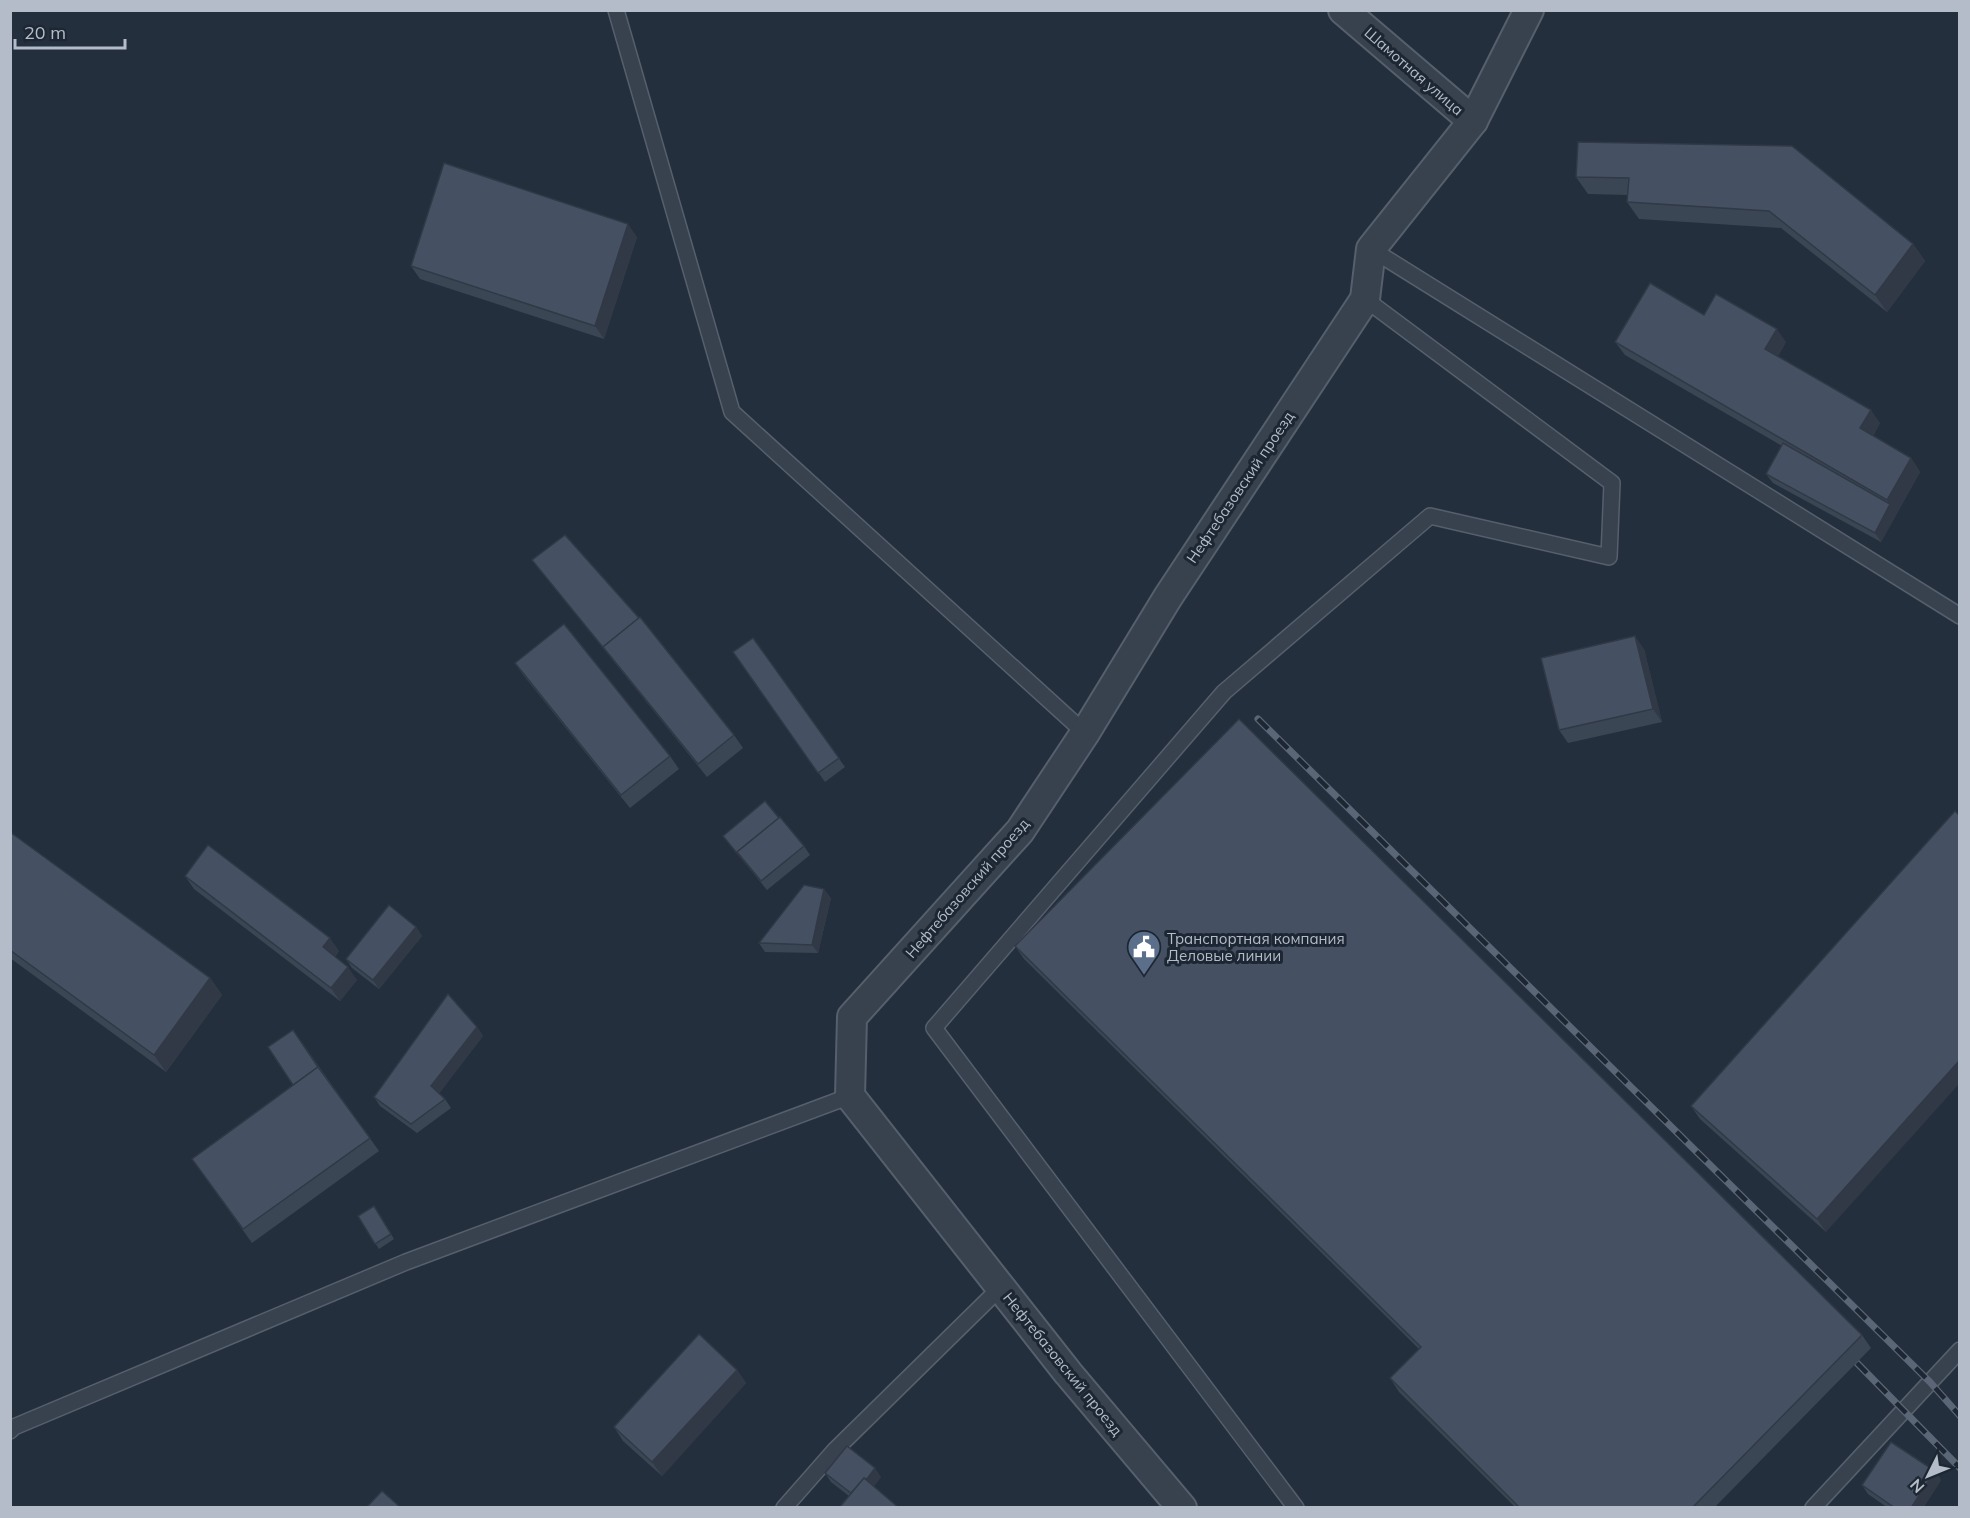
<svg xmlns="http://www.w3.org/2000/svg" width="1970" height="1518" font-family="Mulish,sans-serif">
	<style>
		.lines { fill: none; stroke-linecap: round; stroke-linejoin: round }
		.lane-casing { stroke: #565f6c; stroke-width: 18 }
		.street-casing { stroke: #565f6c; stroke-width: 32 }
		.lane { stroke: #38414e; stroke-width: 15 }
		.street { stroke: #38414e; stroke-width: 28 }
		.rail-casing { stroke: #5a6575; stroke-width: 7 }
		.rail { stroke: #1d2633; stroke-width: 4.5; stroke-dasharray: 14; stroke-linecap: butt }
		.wall { fill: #3b4654 }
		.shaded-wall { fill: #303945 }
		.building { fill: #455162; stroke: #303945; stroke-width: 1.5 }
		.labels { text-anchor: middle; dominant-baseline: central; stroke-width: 6; stroke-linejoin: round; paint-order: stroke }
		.street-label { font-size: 15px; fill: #b4bcc9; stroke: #1d2633 }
		.poi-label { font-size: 15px; fill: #b4bcc9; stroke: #1d2633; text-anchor: start }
	</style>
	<rect width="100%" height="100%" fill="#242f3e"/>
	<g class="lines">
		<g class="lane-casing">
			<g id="lane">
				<polyline points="616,10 732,412 1085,733"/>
				<polyline points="1371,249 1960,616"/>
				<polyline points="10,1431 14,1427 406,1262 850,1096"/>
				<polyline points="784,1508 835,1450 1001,1287"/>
				<polyline points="1296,1508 934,1028 1224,692 1430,516 1609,557 1612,483 1365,299"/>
				<polyline points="1813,1508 1960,1350"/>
			</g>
		</g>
		<g class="street-casing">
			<g id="street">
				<polyline points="1343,10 1473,121"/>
				<polyline points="1182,1508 1068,1373 850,1096 852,1017 1020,831 1085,733 1168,597 1365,299 1371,249 1473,121 1529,10"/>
			</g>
		</g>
		<use href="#lane" class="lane"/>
		<use href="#street" class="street"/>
		<g class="rail-casing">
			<g id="rail">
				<polyline points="1258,719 1930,1382 1960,1416"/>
				<polyline points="1857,1363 1960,1468"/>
			</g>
		</g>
		<use href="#rail" class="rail"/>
	</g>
	<g class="wall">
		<polygon points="1578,142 1913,244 1925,261 1887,312 1781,228 1639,219 1627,202 1628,195 1588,194 1576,177"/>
		<polygon points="637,237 604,339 420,279 411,266"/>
		<polygon points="1615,342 1786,342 1778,356 1880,423 1873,436 1911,458 1920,472 1881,542 1773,483 1766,474 1782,446 1625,355"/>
		<polygon points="532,560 734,735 743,748 707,777"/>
		<polygon points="753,638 845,767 825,782 733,652"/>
		<polygon points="1644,649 1662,722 1568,743 1559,730"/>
		<polygon points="515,663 670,756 679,769 630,808 524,676"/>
		<polygon points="1959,815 1826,1232 1700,1119 1691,1106"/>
		<polygon points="10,832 210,978 222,995 166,1072 10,958"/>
		<polygon points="726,840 804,846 810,855 767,890"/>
		<polygon points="185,876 339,951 335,957 357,980 340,1001 194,889"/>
		<polygon points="831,898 818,953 765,952 759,943"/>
		<polygon points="416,927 422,936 379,989 352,968 346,959"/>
		<polygon points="1015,946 1862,1335 1871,1348 1714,1508 1516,1508 1399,1392 1390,1378 1419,1349 1024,959"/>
		<polygon points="477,1027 483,1036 439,1093 445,1099 451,1108 417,1133 380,1106 374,1097"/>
		<polygon points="293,1030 379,1151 252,1243 192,1159 293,1085"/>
		<polygon points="374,1206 394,1239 379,1249 358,1216"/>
		<polygon points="737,1370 746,1383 662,1476 623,1441 614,1427"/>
		<polygon points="1935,1471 1941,1480 1923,1508 1888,1508 1868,1494 1862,1485"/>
		<polygon points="825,1473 881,1477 874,1486 849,1496 831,1482"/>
	</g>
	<g class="shaded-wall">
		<polygon points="628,224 637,237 604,339 595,326"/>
		<polygon points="1913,244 1925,261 1887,312 1875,295"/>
		<polygon points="1777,329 1786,342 1774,362 1765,349"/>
		<polygon points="1871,410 1880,423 1870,442 1860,428"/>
		<polygon points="1911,458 1920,472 1881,542 1875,533 1890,504 1887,500"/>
		<polygon points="1635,636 1644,649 1662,722 1653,709"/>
		<polygon points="824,889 831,898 818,953 812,945"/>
		<polygon points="416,927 422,936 379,989 373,980"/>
		<polygon points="330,938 339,951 332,960 323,947"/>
		<polygon points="348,967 357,980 340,1001 331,988"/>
		<polygon points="210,978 222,995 166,1072 154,1055"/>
		<polygon points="477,1027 483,1036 438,1095 431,1086"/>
		<polygon points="1959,1061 1959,1084 1826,1232 1817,1219"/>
		<polygon points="737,1370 746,1383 662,1476 652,1462"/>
		<polygon points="875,1468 881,1477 860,1505 854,1496"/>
		<polygon points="1935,1471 1941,1480 1923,1508 1911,1508"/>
	</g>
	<g class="building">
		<polygon points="1578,142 1792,146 1913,244 1875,295 1769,211 1627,202 1629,178 1576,177"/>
		<polygon points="444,163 628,224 595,326 411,266"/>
		<polygon points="1650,283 1704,315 1716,294 1777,329 1765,349 1871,410 1860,428 1911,458 1887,500 1615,342"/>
		<polygon points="1783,443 1890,504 1875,533 1766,474"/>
		<polygon points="565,535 639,618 603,647 606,651 532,560"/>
		<polygon points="640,617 734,735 698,764 603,647"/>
		<polygon points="564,624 670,756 621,795 515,663"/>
		<polygon points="1635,636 1653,709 1559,730 1541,658"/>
		<polygon points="753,638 839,758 818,773 733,652"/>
		<polygon points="1239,719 1862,1335 1692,1508 1520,1508 1390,1378 1421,1347 1015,946"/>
		<polygon points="765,801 779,818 737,852 740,857 723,836"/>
		<polygon points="1955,811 1959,815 1959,1061 1817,1219 1691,1106"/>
		<polygon points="780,817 804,846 761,881 737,852"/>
		<polygon points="10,832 210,978 154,1055 10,950"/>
		<polygon points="208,845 330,938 323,947 348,967 331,988 185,876"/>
		<polygon points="804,885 824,889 812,945 759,943"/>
		<polygon points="389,905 416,927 373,980 346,959"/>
		<polygon points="448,994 477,1027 431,1086 445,1099 411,1124 374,1097"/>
		<polygon points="293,1030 318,1067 293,1085 268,1047"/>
		<polygon points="318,1067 370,1138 243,1229 192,1159"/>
		<polygon points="374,1206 391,1234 375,1244 358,1216"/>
		<polygon points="699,1334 737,1370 652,1462 614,1427"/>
		<polygon points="1891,1442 1935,1471 1911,1508 1895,1508 1862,1485"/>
		<polygon points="847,1446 875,1468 867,1479 864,1478 851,1493 825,1473"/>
		<polygon points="864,1478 899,1508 839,1508"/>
		<polygon points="382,1491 400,1507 400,1508 366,1508"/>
	</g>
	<defs>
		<g id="civic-pin" transform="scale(1.725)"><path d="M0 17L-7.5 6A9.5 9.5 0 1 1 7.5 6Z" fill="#5c6f8a" stroke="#1d2633"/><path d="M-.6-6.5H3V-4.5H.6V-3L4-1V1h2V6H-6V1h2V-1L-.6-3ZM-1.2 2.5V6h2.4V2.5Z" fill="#fff"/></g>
	</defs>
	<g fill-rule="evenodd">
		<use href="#civic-pin" x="1144" y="947"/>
	</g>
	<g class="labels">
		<g class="street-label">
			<text transform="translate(1414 71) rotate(41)">Шамотная улица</text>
			<text transform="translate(1240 487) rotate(-56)">Нефтебазовский проезд</text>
			<text transform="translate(967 888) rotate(-49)">Нефтебазовский проезд</text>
			<text transform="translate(1063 1364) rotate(51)">Нефтебазовский проезд</text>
		</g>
		<g class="poi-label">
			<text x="1167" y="938">Транспортная компания<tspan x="1167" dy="17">Деловые линии</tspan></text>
		</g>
	</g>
	<rect width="1970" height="1518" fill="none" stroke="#b4bcc9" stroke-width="24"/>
	<g transform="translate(1928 1476) rotate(227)" stroke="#1d2633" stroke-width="4.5" paint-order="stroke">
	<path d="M0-4.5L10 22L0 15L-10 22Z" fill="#b4bcc9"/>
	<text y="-9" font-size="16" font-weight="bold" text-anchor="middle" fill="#b4bcc9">N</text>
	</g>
	<path d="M15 39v9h110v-9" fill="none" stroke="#b4bcc9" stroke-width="3"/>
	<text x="24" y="39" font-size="18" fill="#b4bcc9" stroke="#1d2633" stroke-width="4.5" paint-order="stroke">20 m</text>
</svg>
